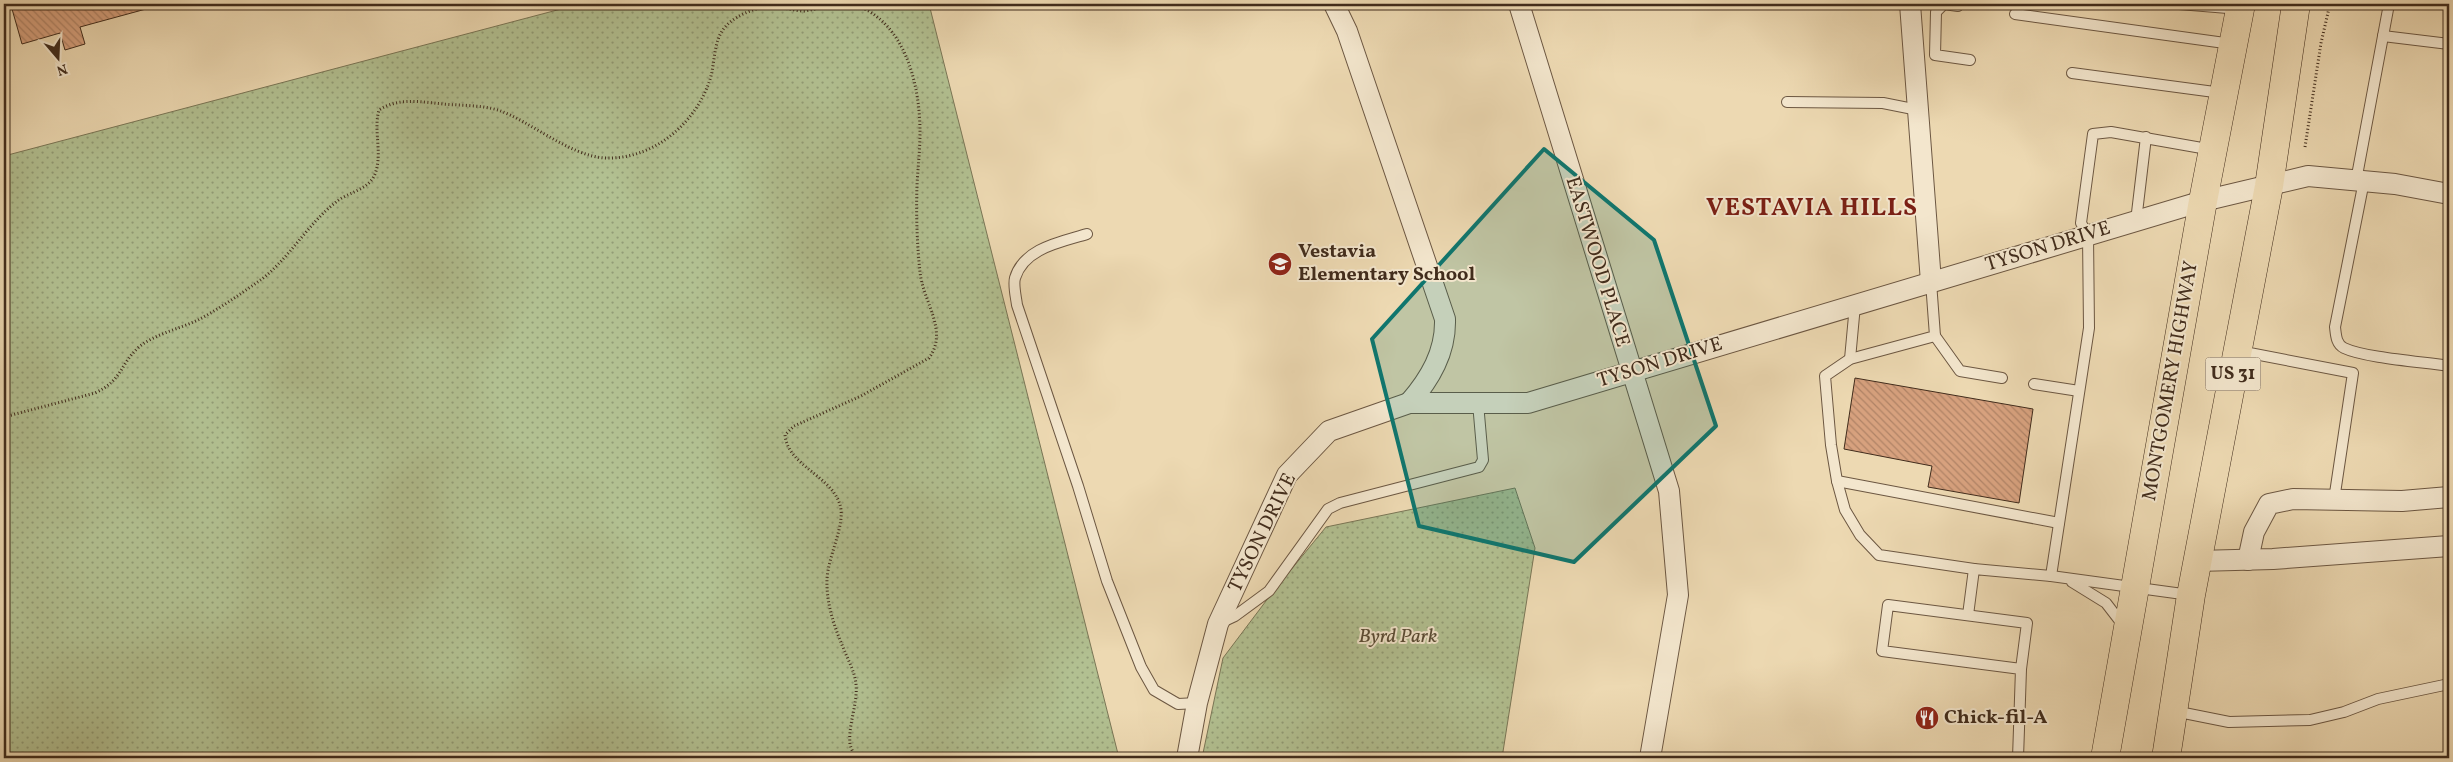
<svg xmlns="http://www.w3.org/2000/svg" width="2453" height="762" font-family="Vollkorn,serif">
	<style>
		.grass { fill: url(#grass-dots); stroke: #7a7656 }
		.building { fill: url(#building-back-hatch); stroke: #412c1c }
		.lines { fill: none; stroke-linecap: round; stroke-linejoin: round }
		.service-casing { stroke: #6c5742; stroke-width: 12 }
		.minor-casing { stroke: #6c5742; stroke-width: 22 }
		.primary-casing { stroke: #412c1c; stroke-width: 29 }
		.path { stroke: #412c1c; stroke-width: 3; stroke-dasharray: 1 2.5; stroke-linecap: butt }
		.service { stroke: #f3e6cd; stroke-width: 10 }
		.minor { stroke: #f3e6cd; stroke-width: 20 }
		.primary { stroke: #edd9b2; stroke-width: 28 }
		.marked { fill: #0f766e; fill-opacity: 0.2; stroke: #0f766e; stroke-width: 4; stroke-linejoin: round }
		.labels { text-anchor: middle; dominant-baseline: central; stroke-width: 4; stroke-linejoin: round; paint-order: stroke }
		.shield { fill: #f3e6cd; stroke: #766451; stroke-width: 1 }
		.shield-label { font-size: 19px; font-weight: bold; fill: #412c1c }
		.street-label { font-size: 20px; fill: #412c1c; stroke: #f3e6cd }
		.poi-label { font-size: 20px; font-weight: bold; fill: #412c1c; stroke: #f3e6cd; text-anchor: start }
		.park-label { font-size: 20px; font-style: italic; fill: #584a33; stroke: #f3e6cd }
		.district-label { font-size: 25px; font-weight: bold; letter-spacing: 1px; fill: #7a1f14; stroke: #f3e6cd }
	</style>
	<defs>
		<pattern id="grass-dots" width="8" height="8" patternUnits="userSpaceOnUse" patternTransform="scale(1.25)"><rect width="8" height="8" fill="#b2c091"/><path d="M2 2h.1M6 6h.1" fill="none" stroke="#929c76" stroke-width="1.8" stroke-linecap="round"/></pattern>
		<pattern id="building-back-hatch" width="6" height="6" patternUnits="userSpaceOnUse" patternTransform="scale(1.25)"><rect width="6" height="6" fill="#d7a17e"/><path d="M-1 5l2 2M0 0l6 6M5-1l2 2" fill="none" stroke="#b08366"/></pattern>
	</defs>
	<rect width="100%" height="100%" fill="#edd9b2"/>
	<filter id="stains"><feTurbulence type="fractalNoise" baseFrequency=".004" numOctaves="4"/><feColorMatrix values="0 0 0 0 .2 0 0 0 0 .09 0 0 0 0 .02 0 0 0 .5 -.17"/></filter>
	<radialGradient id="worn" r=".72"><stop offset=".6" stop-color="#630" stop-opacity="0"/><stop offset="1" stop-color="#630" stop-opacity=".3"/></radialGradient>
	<g class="grass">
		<polygon points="580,4 929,4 1119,758 4,758 4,156"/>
		<polygon points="1515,488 1535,548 1502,758 1202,758 1223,658 1272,593 1326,527"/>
	</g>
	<g class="building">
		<polygon points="32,4 145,4 146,9 80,27 85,44 65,50 60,33 22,44 12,9"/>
		<polygon points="1855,378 2033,409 2019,503 1928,487 1932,466 1844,449"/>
	</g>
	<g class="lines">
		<g class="service-casing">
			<g id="service">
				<polyline points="2179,4 2240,9"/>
				<polyline points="1958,6 1944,4 1936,12 1935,55 1970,60"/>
				<polyline points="2015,14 2232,44"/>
				<polyline points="2383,36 2449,44"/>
				<polyline points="2072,73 2222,93"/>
				<polyline points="1787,102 1883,103 1918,110"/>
				<polyline points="2356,181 2389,4"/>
				<path d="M2364 181 2335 327C2336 335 2336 344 2344 348 2365 358 2424 362 2449 366"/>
				<polyline points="2136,221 2146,137"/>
				<path d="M1087 234C1061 242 1024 248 1015 278 1013 285 1016 297 1017 305L1078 486 1107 581 1141 667 1154 690 1178 704 1197 703"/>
				<polyline points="1931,282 1935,336 1850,359 1825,376 1831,445 1837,481 1845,510 1860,535 1879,555 1974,569"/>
				<polyline points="1935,336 1960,371 2002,378"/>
				<polyline points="2239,351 2353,373 2334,500"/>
				<polyline points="1850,359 1855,305"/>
				<polyline points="2034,384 2079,391"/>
				<polyline points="1837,481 2059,523"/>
				<polyline points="2051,576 2089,328 2088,235 2081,223 2093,134 2111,132 2213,150"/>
				<polyline points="2072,582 2106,603 2123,625"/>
				<polyline points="1968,615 1974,569 2051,576 2190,595"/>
				<polyline points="1220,623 1235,616 1269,591 1328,509 1340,503 1479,467 1483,460 1478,403"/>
				<polyline points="2174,711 2229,722 2310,720 2344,712 2378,699 2449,684"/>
				<polyline points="2018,758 2021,669 2027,623 1888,605 1882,651 2021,669"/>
			</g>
		</g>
		<g class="minor-casing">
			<g id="minor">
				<path d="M1334 4 1347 31 1445 319C1446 352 1430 379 1409 403"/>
				<polyline points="1519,4 1669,491 1678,595 1650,758"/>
				<polyline points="1910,4 1931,282"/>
				<polyline points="2248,560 2254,532 2269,504 2293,499 2402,501 2449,497"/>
				<polyline points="2197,561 2273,559 2449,546"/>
				<polyline points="1187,758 1197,703 1218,624 1287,475 1329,431 1409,403 1528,403 2203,201 2308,176 2395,184 2449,194"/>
			</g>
		</g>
		<g class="primary-casing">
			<g id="primary">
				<polyline points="2105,758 2203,201 2241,4"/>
				<polyline points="2166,758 2191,595 2269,186 2296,4"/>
			</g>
		</g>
		<g class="path">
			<path d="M852 4C904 19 920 83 920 132 920 150 918 167 917 185 916 214 917 244 920 272 923 302 949 331 929 358L861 396 794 426 785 435C788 466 832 476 840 505 846 524 828 556 827 579 826 604 835 629 845 652 849 662 855 673 856 684 858 704 848 724 850 744 851 749 854 754 856 758"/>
			<polyline points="2305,147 2321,43 2330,4"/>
			<path d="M4 417 95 393C123 380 119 365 139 347 155 334 179 329 198 320 219 309 242 293 262 279 290 257 308 224 336 202 348 192 369 190 375 174 383 153 373 131 379 110 396 99 414 101 434 103 455 106 477 104 498 110 530 121 570 156 605 158 654 160 698 122 711 76 715 60 714 38 726 26 736 15 760 5 774 7 784 7 794 11 804 11 814 10 824 7 834 4"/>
		</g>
		<use href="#service" class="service"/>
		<use href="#minor" class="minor"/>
		<use href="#primary" class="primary"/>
	</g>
	<path class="marked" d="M1544 149 1654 240 1716 426 1574 562 1419 526 1372 339Z"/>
	<defs>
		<g id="school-disc" transform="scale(1.25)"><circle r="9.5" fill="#8f2418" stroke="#f3e6cd"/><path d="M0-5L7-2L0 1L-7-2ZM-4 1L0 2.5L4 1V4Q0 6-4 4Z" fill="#fff"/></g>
		<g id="restaurant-disc" transform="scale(1.25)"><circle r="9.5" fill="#8f2418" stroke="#f3e6cd"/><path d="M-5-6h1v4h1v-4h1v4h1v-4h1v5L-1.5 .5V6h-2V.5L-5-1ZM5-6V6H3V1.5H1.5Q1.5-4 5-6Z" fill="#fff"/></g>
	</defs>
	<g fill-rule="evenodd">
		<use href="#school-disc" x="1280" y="264"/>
		<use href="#restaurant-disc" x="1927" y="718"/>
	</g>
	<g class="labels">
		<rect class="shield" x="2205.5" y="357.5" width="55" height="33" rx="4"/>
		<g class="shield-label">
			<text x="2233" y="374">US 31</text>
		</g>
		<g class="street-label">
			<text transform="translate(2048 247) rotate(-17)">TYSON DRIVE</text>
			<text transform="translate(1597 262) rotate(73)">EASTWOOD PLACE</text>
			<text transform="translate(1660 363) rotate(-17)">TYSON DRIVE</text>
			<text transform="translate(2171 381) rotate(-80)">MONTGOMERY HIGHWAY</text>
			<text transform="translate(1263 533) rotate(-64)">TYSON DRIVE</text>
		</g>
		<g class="poi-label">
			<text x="1298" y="252">Vestavia<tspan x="1298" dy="23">Elementary School</tspan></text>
			<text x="1944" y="718">Chick-fil-A</text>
		</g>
		<g class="park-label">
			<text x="1398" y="637">Byrd Park</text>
		</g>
		<g class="district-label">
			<text x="1812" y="208">VESTAVIA HILLS</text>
		</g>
	</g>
	<rect width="2453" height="762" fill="none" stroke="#edd9b2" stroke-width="20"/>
	<rect x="5" y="5" width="2443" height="752" fill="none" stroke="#412c1c" stroke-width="2.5"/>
	<rect x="10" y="10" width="2433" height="742" fill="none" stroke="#412c1c"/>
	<g transform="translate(58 58) rotate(161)" stroke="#f3e6cd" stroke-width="4" paint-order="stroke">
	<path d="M0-4L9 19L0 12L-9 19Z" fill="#412c1c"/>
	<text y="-8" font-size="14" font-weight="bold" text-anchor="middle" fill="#412c1c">N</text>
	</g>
	<rect width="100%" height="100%" filter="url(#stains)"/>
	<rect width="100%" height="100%" fill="url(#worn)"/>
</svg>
